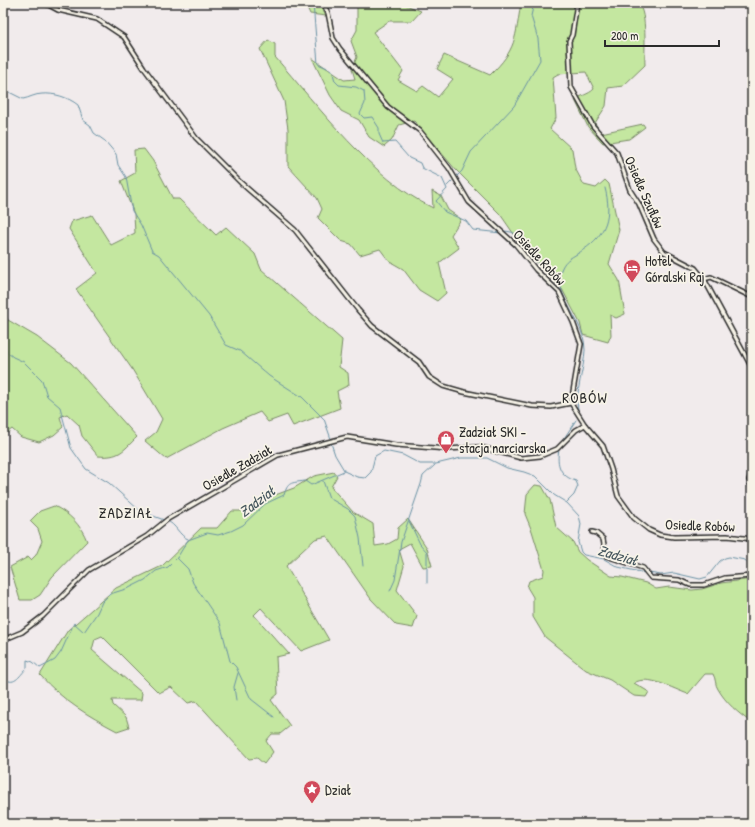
<svg xmlns="http://www.w3.org/2000/svg" width="755" height="827" font-family="'Patrick Hand',sans-serif">
	<style>
		.green { fill: #c4e7a0; stroke: #788966 }
		.lines { fill: none; stroke-linecap: round; stroke-linejoin: round }
		.stream { stroke: #6991a4; stroke-width: 1 }
		.minor-casing { stroke: #2b2b2b; stroke-width: 6 }
		.minor { stroke: #f7f3e8; stroke-width: 3 }
		.labels { text-anchor: middle; dominant-baseline: central; stroke-width: 3.5; stroke-linejoin: round; paint-order: stroke }
		.street-label { font-size: 14px; fill: #2b2b2b; stroke: #f7f3e8 }
		.poi-label { font-size: 14px; fill: #2b2b2b; stroke: #f7f3e8; text-anchor: start }
		.neighbourhood-label { font-size: 15px; letter-spacing: 1px; fill: #2b2b2b; stroke: #f7f3e8 }
		.water-label { font-size: 15px; font-style: italic; fill: #45565d; stroke: #f7f3e8 }
	</style>
	<rect width="100%" height="100%" fill="#f1ebec"/>
	<filter id="ink" filterUnits="userSpaceOnUse"><feTurbulence type="fractalNoise" baseFrequency=".025" numOctaves="2"/><feDisplacementMap in="SourceGraphic" scale="8" xChannelSelector="R" yChannelSelector="G"/><feConvolveMatrix kernelMatrix="1 2 1 2 8 2 1 2 1" color-interpolation-filters="sRGB"/></filter>
	<g filter="url(#ink)">
		<g class="green">
			<polygon points="305,3 319,3 326,16 310,14"/>
			<path d="M360 3H407L406 5 421 11 412 21H389L373 32 403 71 398 80 417 91 423 86 438 97 453 79 437 69 444 55 490 75C517 49 515 38 521 3H638C648 15 644 49 645 65L623 86 608 88 606 106 595 123 601 133 643 124 645 127 629 139 603 143 588 127 575 100C581 95 588 95 594 89L586 72 558 74 553 77 556 118 550 129 572 149 575 168 584 185 596 188 605 180 609 184 619 230 609 264 619 280 625 314 616 318 610 315 611 335 608 342 583 335 580 323 562 289 549 276 522 246 500 214 456 170 414 121 399 125 392 140 384 147 369 137 359 120 341 111 330 95 312 58 344 80 355 79 352 69 357 57 351 41 357 30V7Z"/>
			<path d="M268 40 275 44V57C319 107 372 179 433 208L432 191 441 196 448 210 461 219 451 235 459 248 439 263 446 293 437 301 419 290 403 269 389 261 380 249 360 255 351 244 341 241 318 218 322 209 317 198 288 166V129L284 101 260 49Z"/>
			<polygon points="144,149 153,161 173,199 179,199 216,235 226,227 255,254 261,269 342,340 339,367 348,373 349,385 337,391 340,408 293,426 287,415 268,422 260,412 223,428 166,459 145,441 156,432 162,419 132,369 76,289 97,273 69,229 72,221 92,215 111,245 135,233 134,214 121,181 135,173 134,150"/>
			<path d="M3 313 8 320 37 337 71 363 137 437C123 451 119 458 98 456L82 436 79 425 67 414 60 417 63 427 54 435 39 442 21 437 12 429 3 436Z"/>
			<path d="M334 472 337 476 331 487 353 512 373 524 375 546 388 544 397 539 398 528 408 519 427 548 432 566 423 567 410 543 399 549 404 566 397 590 417 616 413 628 396 625 371 599 327 536 315 539 286 566 329 640 301 651 261 608 254 615 289 654 276 657 278 694 271 700 290 726 280 734H272L266 741 273 752 264 764 257 758 249 759 196 701 188 703 171 687 159 693 102 636 95 639 92 650 142 693 141 700H112L113 705 126 717 129 727 117 731C87 715 63 701 40 675L68 630 116 588 162 566 201 528H217L232 511H243L262 500 294 488 314 476Z"/>
			<path d="M535 485 542 486 550 500 556 527 573 542 578 552 587 560 611 576 622 577 646 583 656 589 669 587 692 590 702 589 721 583 752 579V723C738 713 726 703 718 689 715 685 716 679 713 674H705L688 694C673 689 648 674 634 683L649 692 646 697 634 696 610 680 586 670 545 637 533 617V597L527 587 529 581 543 576 544 570 532 531 525 514 527 494Z"/>
			<path d="M54 506C69 513 81 525 87 541L52 577 40 595 32 600H20L10 567 28 557 31 560 36 555 42 541 38 529 30 521 40 511Z"/>
		</g>
		<g class="lines">
			<g class="stream">
				<polyline points="313,3 318,64 332,70 335,81 339,85 356,87 364,91 365,103 360,114 364,118 372,117 379,128 379,134 383,143 395,142 409,158 420,163 422,168 442,178 447,189 436,201 445,212 466,221 473,230 501,233"/>
				<path d="M3 89 23 99C29 98 35 94 42 94 54 93 68 97 78 105L83 120 90 125 94 133 105 141 116 154 118 165 126 177 132 211 141 225 152 251 159 255 209 316 226 345 240 351 269 376 302 397 324 419 331 439"/>
				<polyline points="457,176 462,171 471,152 514,106 540,60 538,39 531,16 534,3"/>
				<polyline points="447,186 452,181"/>
				<path d="M504 231C528 232 528 253 542 267 547 272 554 272 559 276 561 282 560 288 564 296 571 314 585 329 585 350 584 371 575 390 578 411"/>
				<path d="M559 276C564 258 569 260 583 250 607 234 612 215 605 188"/>
				<polyline points="3,349 13,357 24,362 42,380 47,396 60,407 71,448 86,469 109,483 140,511 164,520"/>
				<polyline points="331,443 335,455 344,470"/>
				<polyline points="561,443 576,420"/>
				<path d="M559 449C556 465 560 476 576 481L578 486 574 495 567 502"/>
				<polyline points="323,481 329,498 348,509 355,516 360,538 363,566"/>
				<path d="M167 521C176 524 179 536 188 539"/>
				<polyline points="409,521 420,544 427,552 427,583"/>
				<polyline points="177,558 188,569 193,583 220,623 230,661 236,667 251,699 274,717"/>
				<polyline points="649,573 661,575 674,573 700,579 707,577 720,561 725,558 729,557 745,560 752,568"/>
				<polyline points="390,591 395,580 401,542 421,484 423,476 435,465"/>
				<path d="M3 677C14 688 19 676 27 668V660L33 662 40 668 55 660 61 652 74 623 84 632 97 613 102 602 110 594 129 588 145 580 156 571 168 567 177 558 188 540 207 533 218 535 231 531 243 525 265 504 284 495C288 482 290 483 305 481L311 485 344 471 357 477 365 478 371 472 375 456 384 451 403 455 420 464H436L461 458H487L507 468 524 472 535 476 554 495 567 503 579 516 581 524 578 542 581 552 584 555 604 559 618 567 645 573"/>
				<polyline points="236,700 234,687 238,673"/>
			</g>
			<g class="minor-casing">
				<g id="minor">
					<polyline points="45,3 58,10 97,19 124,37 144,68 196,138 241,183 295,230 358,310 372,326 419,362 429,377 443,386 464,392 532,406 551,407 571,403"/>
					<polyline points="323,3 328,13 333,38 340,49 388,107 420,131 449,168 469,202 516,245 536,270 559,292 573,322 581,344 571,403 585,425 603,446 611,469 618,496 634,518 649,530 660,535 674,537 727,536 752,539"/>
					<polyline points="577,3 572,35 569,41 571,87 593,126 617,153 630,190 639,204 654,239 664,252 695,268 704,279 752,368"/>
					<polyline points="704,279 711,277 752,297"/>
					<polyline points="752,470 749,480 752,488"/>
					<polyline points="592,532 596,533 603,539 606,556 643,568 651,578 679,580 690,585 704,585 725,578 752,576"/>
					<polyline points="3,640 22,632 43,616 89,570 147,536 168,519 278,455 347,437 396,445 447,449 480,447 521,458 540,456 557,449 576,430 585,425"/>
				</g>
			</g>
			<use href="#minor" class="minor"/>
		</g>
	</g>
	<defs>
		<g id="hotel-pin" transform="scale(0.9)"><path d="M0 17L-7.5 6A9.5 9.5 0 1 1 7.5 6Z" fill="#d1495b" stroke="#f7f3e8"/><path d="M-6-4.5h1.5V1H6V5H4.5V3h-9V5H-6ZM-4 0a1.8 1.8 0 1 1 3.6 0ZM.5 0V-2.5h3Q6-2.5 6 0Z" fill="#fff"/></g>
		<g id="shop-pin" transform="scale(0.9)"><path d="M0 17L-7.5 6A9.5 9.5 0 1 1 7.5 6Z" fill="#d1495b" stroke="#f7f3e8"/><path d="M-5-2.5h2.3a2.7 3.5 0 0 1 5.4 0H5L5.5 6h-11ZM-1.5-2.5h3a1.5 2.3 0 0 0-3 0Z" fill="#fff"/></g>
		<g id="sight-pin" transform="scale(0.9)"><path d="M0 17L-7.5 6A9.5 9.5 0 1 1 7.5 6Z" fill="#d1495b" stroke="#f7f3e8"/><path d="M0-6L1.8-2.2L6-1.7L2.9 1.2L3.7 5.4L0 3.3L-3.7 5.4L-2.9 1.2L-6-1.7L-1.8-2.2Z" fill="#fff"/></g>
	</defs>
	<g fill-rule="evenodd">
		<use href="#hotel-pin" x="632" y="268"/>
		<use href="#shop-pin" x="446" y="439"/>
		<use href="#sight-pin" x="312" y="789"/>
	</g>
	<g class="labels">
		<g class="street-label">
			<text transform="translate(645 192) rotate(66)">Osiedle Szuflów</text>
			<text transform="translate(540 257) rotate(47)">Osiedle Robów</text>
			<text transform="translate(237 467) rotate(-30)">Osiedle Zadział</text>
			<text transform="translate(700 525) rotate(2)">Osiedle Robów</text>
		</g>
		<g class="poi-label">
			<text x="645" y="260">Hotel<tspan x="645" dy="16">Góralski Raj</tspan></text>
			<text x="459" y="431">Zadział SKI -<tspan x="459" dy="16">stacja narciarska</tspan></text>
			<text x="325" y="789">Dział</text>
		</g>
		<g class="neighbourhood-label">
			<text x="585" y="397">ROBÓW</text>
			<text x="126" y="512">ZADZIAŁ</text>
		</g>
		<g class="water-label">
			<text transform="translate(257 501) rotate(-37)">Zadział</text>
			<text transform="translate(618 555) rotate(16)">Zadział</text>
		</g>
	</g>
	<rect width="755" height="827" fill="none" stroke="#f7f3e8" stroke-width="16"/>
	<rect x="8" y="8" width="739" height="811" fill="none" stroke="#2b2b2b" stroke-width="1.5" filter="url(#ink)"/>
	<path d="M605 40v6h114v-6" fill="none" stroke="#2b2b2b" stroke-width="2"/>
	<text x="611" y="40" font-size="12" fill="#2b2b2b" stroke="#f7f3e8" stroke-width="3" paint-order="stroke">200 m</text>
</svg>
